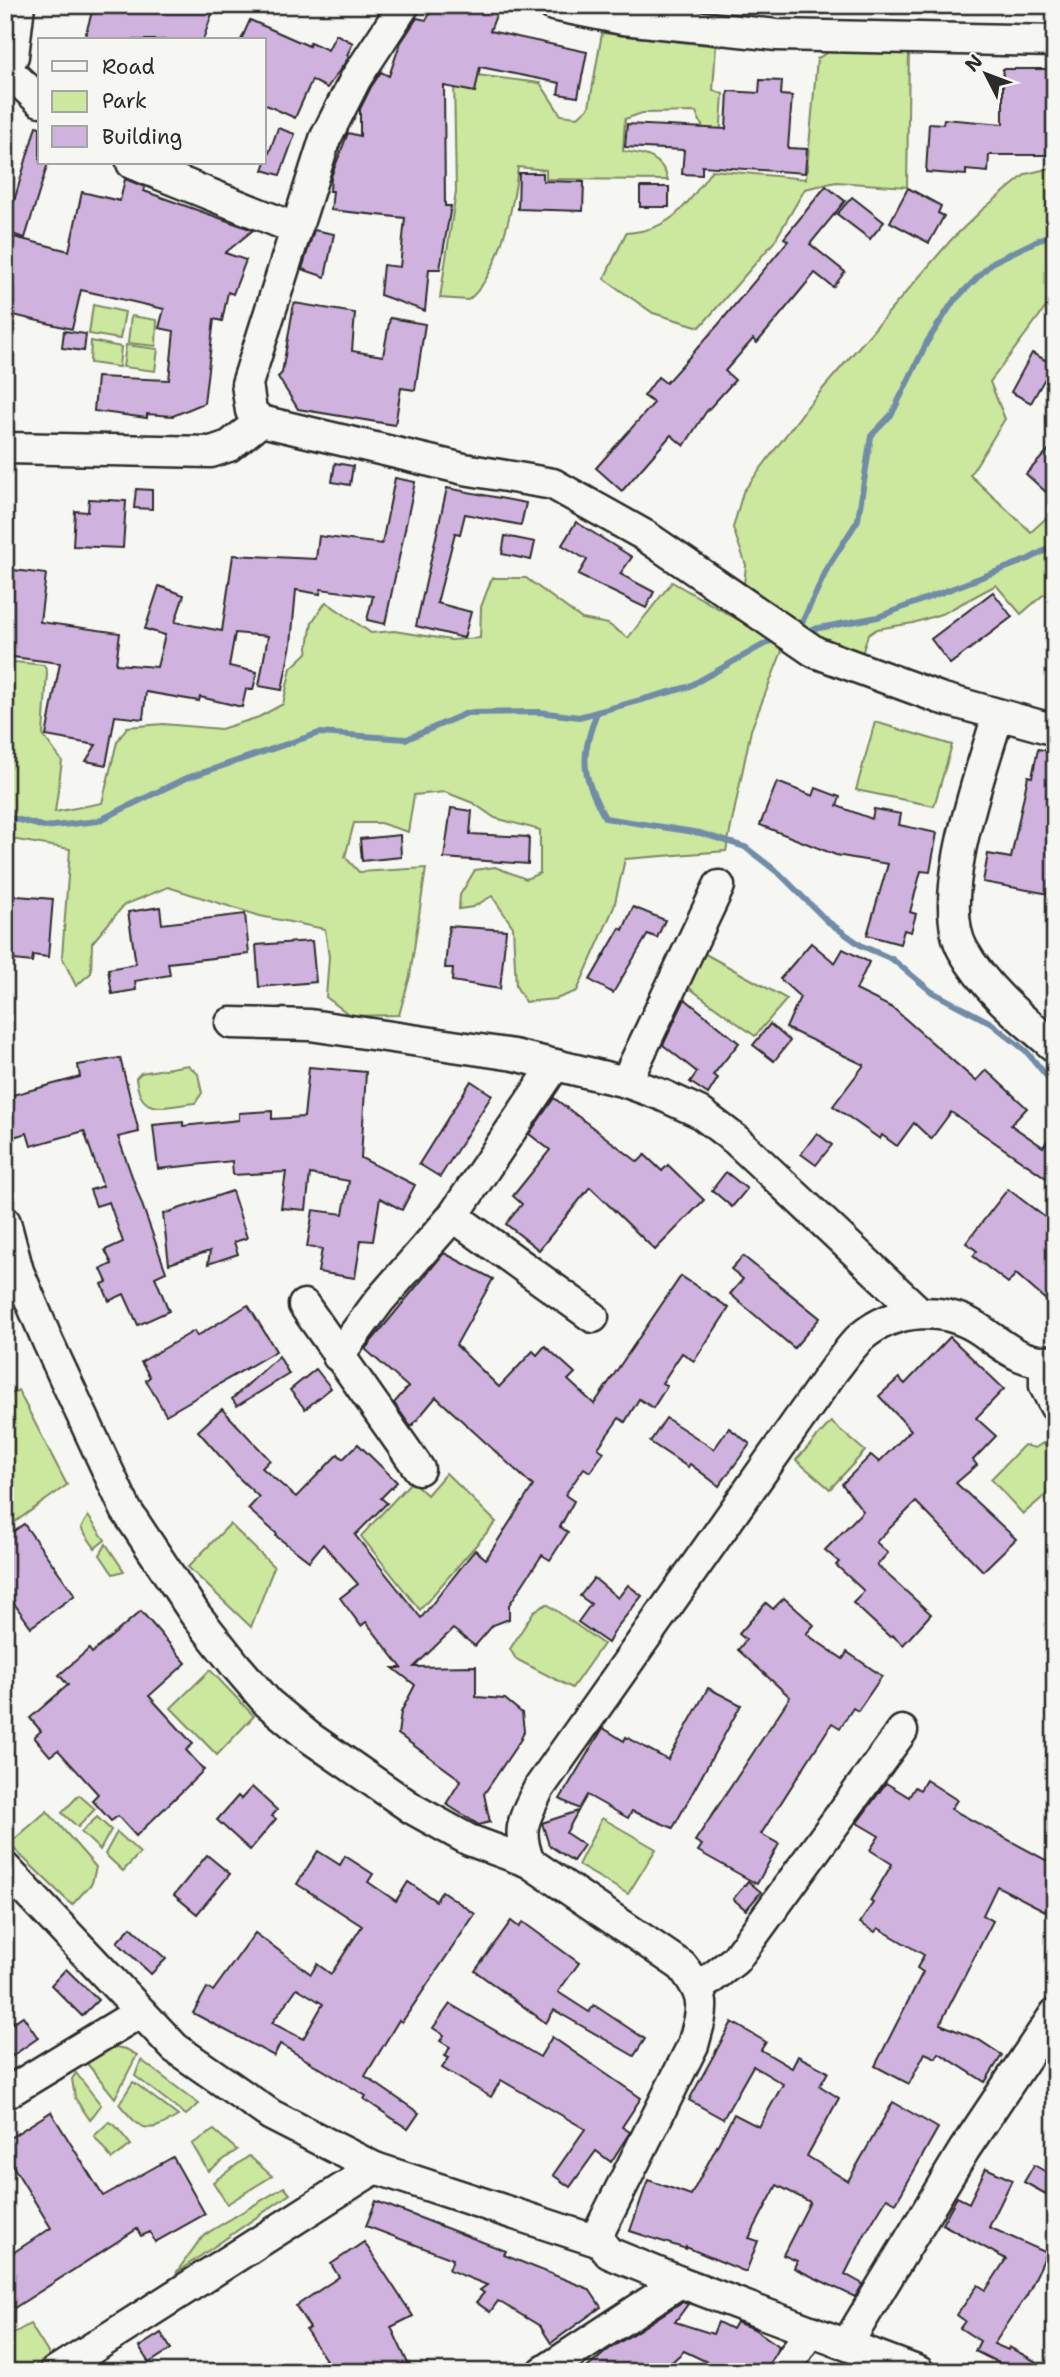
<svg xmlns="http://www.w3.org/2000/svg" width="1060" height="2377" font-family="'Shantell Sans',sans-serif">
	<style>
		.green { fill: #cce79e; stroke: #7c8964; stroke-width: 2 }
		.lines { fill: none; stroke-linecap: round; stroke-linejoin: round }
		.stream { stroke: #718ca7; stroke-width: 6 }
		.building { fill: #d0b2df; stroke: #2b2b2b; stroke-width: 2; fill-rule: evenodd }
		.minor-casing { stroke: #2b2b2b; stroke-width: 35 }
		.minor { stroke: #f6f6f2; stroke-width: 30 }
	</style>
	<rect width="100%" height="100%" fill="#f6f6f2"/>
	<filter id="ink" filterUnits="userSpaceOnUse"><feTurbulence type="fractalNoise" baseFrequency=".0143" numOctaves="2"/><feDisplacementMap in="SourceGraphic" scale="14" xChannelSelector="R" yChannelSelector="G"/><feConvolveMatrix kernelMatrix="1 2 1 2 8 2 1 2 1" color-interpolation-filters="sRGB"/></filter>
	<g filter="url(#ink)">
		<g class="green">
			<path d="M602 33 716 46 713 90 723 94 720 138 707 137 696 112 642 113 625 119 623 151C645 154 662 156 668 180L546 179V170L518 167C514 204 499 277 468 300L440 298 456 192 454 77 461 73 540 83 561 115 578 117 589 107Z"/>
			<path d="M861 45 909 48 907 187 836 182 805 189 774 242 700 327 653 313 604 279 626 233C673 230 686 205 712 170L806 179 817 59 828 52Z"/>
			<polygon points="1055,167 1055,295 990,382 1005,419 970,475 1031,532 1055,510 1055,594 1043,595 1021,614 996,585 944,613 913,623 877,629 868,635 861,657 825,651 743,594 746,565 733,528 743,492 808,406 951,240 982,210 1026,174"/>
			<polygon points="93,305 125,312 120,339 89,334"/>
			<polygon points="131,316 157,320 156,346 128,343"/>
			<polygon points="91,341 121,347 119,367 90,363"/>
			<polygon points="126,345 158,349 155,371 123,367"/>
			<polygon points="492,578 526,578 582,619 608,624 628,638 672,582 784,646 751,730 726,851 625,859 614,907 577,991 556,999 525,1002 516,986 513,927 492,896 473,907 459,909 460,895 475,870 495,867 526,879 540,873 540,830 495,818 473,803 445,792 414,795 408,832 380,823 354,823 345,857 359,872 426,868 410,976 399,1015 351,1016 326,997 329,957 325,929 260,916 168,887 124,905 92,943 91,973 76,986 62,957 70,849 5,838 5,661 44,665 47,672 43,735 62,761 55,812 102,803 117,742 127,727 163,724 221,729 259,717 283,704 291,668 307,653 312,622 326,602 371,633 394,631 451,640 480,638 481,607"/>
			<polygon points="875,722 952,745 934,806 856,790"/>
			<polygon points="698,950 787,999 755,1036 677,979"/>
			<path d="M188 1065 198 1074 202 1093 195 1103C164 1106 140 1118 136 1078L141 1073Z"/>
			<polygon points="18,1390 67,1485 5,1529 5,1397"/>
			<polygon points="831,1422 865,1451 830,1489 796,1460"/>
			<polygon points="1043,1443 1055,1455 1055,1487 1023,1514 991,1479 1024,1445 1035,1448"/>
			<polygon points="446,1473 496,1522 420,1610 361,1536 412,1481 427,1495"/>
			<polygon points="88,1516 105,1540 95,1548 81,1528"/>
			<polygon points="230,1524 274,1567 251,1627 188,1567"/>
			<polygon points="106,1544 124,1571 113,1574 100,1555"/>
			<polygon points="547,1604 603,1644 572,1688 516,1659 510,1649 534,1611"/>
			<polygon points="210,1670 254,1716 217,1755 171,1708"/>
			<polygon points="79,1795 95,1809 78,1827 62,1813"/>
			<polygon points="47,1811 96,1867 92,1883 72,1905 9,1844"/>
			<polygon points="97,1817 111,1830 100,1850 81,1832"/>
			<polygon points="602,1818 656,1849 628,1894 578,1865"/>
			<polygon points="117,1832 140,1853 123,1871 105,1854"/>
			<polygon points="115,2047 126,2049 137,2055 115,2098 85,2061"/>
			<polygon points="141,2060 199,2104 186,2115 135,2076"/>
			<polygon points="76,2073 101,2105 90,2120 75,2098 72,2079"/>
			<path d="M133 2082 135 2083 178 2116C146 2135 142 2131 119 2104Z"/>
			<polygon points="109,2122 114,2124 131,2145 112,2159 94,2136"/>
			<polygon points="214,2130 237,2150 208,2171 192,2144"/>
			<polygon points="249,2156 272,2176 227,2204 213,2182"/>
			<polygon points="284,2187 290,2194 176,2273 199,2241 209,2232"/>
			<polygon points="30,2324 50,2356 25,2372 5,2372 5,2338"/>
		</g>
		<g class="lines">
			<g class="stream">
				<polyline points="798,631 828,567 858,520 871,436 892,414 927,342 953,302 993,262 1055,232"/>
				<polyline points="803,631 878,617 1029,559 1055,545"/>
				<path d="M597 712C580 759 581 773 605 818L700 833 745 847 780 874 827 921 862 946 892 959 932 992 991 1023 1026 1051 1055 1086"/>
				<polyline points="5,816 45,827 98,821 184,779 319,733 407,739 467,713 539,712 579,717 688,687 779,636"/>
			</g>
		</g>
		<g class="building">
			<polygon points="94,5 215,5 203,40 84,40"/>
			<polygon points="436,5 482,5 498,10 490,31 587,52 578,97 558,94 560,83 480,67 475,92 444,86 445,206 451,206 440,269 429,269 425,311 380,295 383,265 400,267 405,218 331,210 333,191 330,191 331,177 348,133 360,136 360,109 371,87 381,72 389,76 400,44 417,18 426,20"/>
			<polygon points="250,20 309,46 310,42 328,50 336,34 353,43 347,55 349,57 327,88 312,80 295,118 264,104 264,40 241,40"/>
			<polygon points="1003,69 1052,69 1052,155 989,155 988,172 966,170 966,175 926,172 929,123 943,124 944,119 1003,124"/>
			<polygon points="760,80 782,81 781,95 792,96 788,148 807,149 805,173 702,166 702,175 682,174 684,150 625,147 627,124 726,129 728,91 759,93"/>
			<polygon points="36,126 40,127 40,163 48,163 25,238 5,232"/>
			<polygon points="278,128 295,134 280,175 263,170"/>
			<polygon points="519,173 543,173 543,181 584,182 583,211 518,209"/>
			<polygon points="125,179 145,187 144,191 253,230 225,253 246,260 233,294 228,292 222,321 214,319 204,403 173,416 147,414 147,418 94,411 97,377 169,380 174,331 159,328 164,309 81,290 72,329 5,313 5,255 10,236 69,251 82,192 120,201"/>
			<polygon points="826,186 845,201 810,244 845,272 833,287 815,273 757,343 753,339 725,371 735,380 706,412 684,446 671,435 622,491 596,468 654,403 644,396 658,377 666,383 718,325 788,241 784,238"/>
			<rect x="640" y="187" width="29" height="20"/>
			<polygon points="908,188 941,206 938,213 944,216 929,243 890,222"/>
			<polygon points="852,197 884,222 870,239 837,214"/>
			<polygon points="314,230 334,234 325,277 302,269"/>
			<polygon points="294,303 355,313 352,351 383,356 390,318 425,324 415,390 401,388 395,425 298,409 278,377 282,373"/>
			<polygon points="64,331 86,334 84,351 62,348"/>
			<polygon points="1032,353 1053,364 1031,403 1011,392"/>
			<polygon points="1055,443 1055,484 1047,493 1026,474"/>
			<polygon points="335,463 353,466 350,485 332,482"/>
			<polygon points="395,478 415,482 385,624 367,620 373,596 321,589 320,594 296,590 291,644 282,690 259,686 268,636 235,633 229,666 257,672 253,690 246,689 242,707 200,697 199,701 146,692 143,719 115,716 106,765 86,761 96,745 46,736 60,663 5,656 5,569 46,574 40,622 120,633 116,664 157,667 165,635 145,629 159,586 184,595 175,622 222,631 233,555 316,559 319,536 382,544"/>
			<polygon points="447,488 526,503 521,525 465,514 460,534 455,533 437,603 471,612 464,638 416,626"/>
			<polygon points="136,489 152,490 152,509 134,508"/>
			<polygon points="89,499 126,501 123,548 73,546 75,511 88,512"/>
			<polygon points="576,522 632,557 620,574 654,592 646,608 578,575 587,560 562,545"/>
			<polygon points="505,536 535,542 531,560 502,554"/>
			<polygon points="993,592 1012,617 950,664 931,639"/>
			<polygon points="1038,749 1055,752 1055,895 983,882 988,854 1011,858 1028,776 1032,777"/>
			<polygon points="777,782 813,796 816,788 840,797 837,806 872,819 874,809 901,814 899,825 937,833 930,872 921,871 910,912 916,914 911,932 904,930 900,944 867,935 888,864 836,855 760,825"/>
			<polygon points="451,808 472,811 470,834 529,837 528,864 444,858"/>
			<polygon points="400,835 401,857 362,861 360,839"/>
			<polygon points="5,895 53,899 48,957 33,955 32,962 5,959"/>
			<polygon points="160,907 162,924 245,914 249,954 168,963 170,975 135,981 136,990 112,994 108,969 136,964 128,912"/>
			<polygon points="633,907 665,920 657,938 648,934 613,993 590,980 620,928 623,930"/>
			<polygon points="449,926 506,930 500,989 452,981 453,968 445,968"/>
			<polygon points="312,941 316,982 259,987 256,945"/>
			<polygon points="811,943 835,963 843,949 869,962 856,990 893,1008 976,1081 986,1070 1027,1108 1011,1125 1043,1147 1055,1130 1055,1184 951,1112 931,1139 914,1123 897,1146 882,1135 880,1139 833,1106 864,1065 786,1028 800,997 780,979"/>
			<polygon points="685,999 739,1043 713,1075 718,1078 708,1094 690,1082 697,1072 663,1045"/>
			<polygon points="770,1024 790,1041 774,1061 753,1045"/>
			<polygon points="120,1058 139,1132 118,1137 166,1272 155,1277 169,1311 138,1325 124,1294 109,1301 102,1284 107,1282 101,1269 112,1264 105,1250 123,1242 109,1202 96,1206 90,1190 103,1186 84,1131 31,1146 27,1133 13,1137 5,1105 5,1097 80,1077 78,1065"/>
			<polygon points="309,1067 366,1072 361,1158 415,1185 402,1210 380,1198 373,1241 361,1240 355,1278 318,1272 322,1249 307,1247 313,1210 343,1214 349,1181 310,1174 306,1210 281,1208 286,1172 233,1175 232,1161 158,1169 153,1125 183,1122 183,1126 239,1120 239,1113 272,1111 272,1119 304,1117"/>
			<polygon points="471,1081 492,1095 440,1177 419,1164"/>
			<polygon points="554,1098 638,1162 645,1155 662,1171 668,1165 704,1200 655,1250 590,1187 539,1250 506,1224 522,1204 513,1196 550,1150 529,1134"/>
			<polygon points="817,1133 832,1145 816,1165 801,1154"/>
			<polygon points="726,1172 747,1189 732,1207 712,1190"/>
			<polygon points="1008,1189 1055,1225 1055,1308 1016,1274 1008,1283 973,1256 977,1251 966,1243"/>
			<polygon points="232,1191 247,1238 234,1242 238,1254 208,1264 210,1251 169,1264 163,1214"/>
			<polygon points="444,1253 493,1279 456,1345 499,1387 533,1351 537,1355 545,1346 575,1373 568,1380 594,1404 681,1276 729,1308 694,1361 682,1353 662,1383 667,1386 653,1408 639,1399 625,1422 619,1418 598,1448 604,1452 590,1472 584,1468 565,1495 574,1501 560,1527 568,1532 550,1560 542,1555 509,1605 509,1619 493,1625 475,1646 453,1629 414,1667 476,1666 476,1697 505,1699 522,1713 524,1731 521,1739 484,1794 490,1822 479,1825 446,1804 461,1780 398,1734 401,1712 415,1685 393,1668 402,1668 366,1622 361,1626 340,1598 358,1584 323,1544 309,1561 276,1536 277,1534 248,1509 259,1497 239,1478 198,1431 222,1409 270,1460 262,1468 296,1497 338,1454 343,1459 358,1444 397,1482 381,1498 387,1503 355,1535 421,1618 475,1550 486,1559 533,1486 436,1397 411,1427 394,1403 408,1387 365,1349"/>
			<polygon points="743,1256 820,1318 794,1348 730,1294 743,1279 731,1269"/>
			<polygon points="248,1305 276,1351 166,1415 146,1380 150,1377 141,1362 194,1331 197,1336"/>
			<polygon points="950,1337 1004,1389 976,1418 996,1436 973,1460 977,1465 956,1483 1016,1539 983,1571 916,1502 876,1542 888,1553 877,1565 931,1614 903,1645 892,1635 890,1637 853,1603 864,1591 836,1565 839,1562 825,1550 863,1511 842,1484 871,1455 879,1462 911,1430 879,1396 899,1378 905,1384"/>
			<polygon points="279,1356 289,1374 237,1406 232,1399"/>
			<polygon points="316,1369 331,1388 305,1409 290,1390"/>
			<polygon points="666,1418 714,1449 729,1428 750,1444 719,1486 690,1464 688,1467 650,1442"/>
			<polygon points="24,1524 75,1595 31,1627 5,1591 5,1537"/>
			<polygon points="594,1578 618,1598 628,1585 642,1596 617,1627 608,1643 578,1622 591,1604 580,1596"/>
			<polygon points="784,1598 814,1625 806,1634 843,1659 847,1652 882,1676 858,1711 853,1708 840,1728 832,1723 761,1834 779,1844 757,1884 698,1851 702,1845 695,1841 790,1697 738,1650 746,1640 739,1634 766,1603 773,1609"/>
			<polygon points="141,1611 186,1663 149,1696 193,1744 186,1750 204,1770 136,1836 118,1816 111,1821 92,1800 98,1794 58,1750 50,1756 34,1737 41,1731 30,1718 68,1685 59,1675 89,1649 92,1653"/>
			<polygon points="708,1688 741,1705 673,1828 632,1811 628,1818 587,1795 579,1809 560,1799 603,1728 624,1741 626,1737 668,1760"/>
			<polygon points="926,1780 957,1800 951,1809 1055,1865 1055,1916 997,1886 983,1915 993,1921 940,2024 979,2040 1002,2055 985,2082 939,2053 936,2058 925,2053 909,2084 875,2066 923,1972 917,1968 924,1955 878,1928 875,1932 860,1923 873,1903 870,1901 892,1864 870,1850 879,1836 857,1823 886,1783 909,1797 915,1787 920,1790"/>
			<polygon points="252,1787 277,1810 272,1816 276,1819 250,1850 217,1820 238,1796 241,1799"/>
			<polygon points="578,1811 566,1833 584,1845 573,1861 549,1845 542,1823"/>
			<path d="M318 1851 340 1865 345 1856 373 1874 368 1882 396 1901 408 1882 436 1901 442 1891 475 1914 402 2022 399 2020 365 2076 419 2113 408 2129 364 2099 366 2096 280 2044 274 2056 193 2013 207 1988 213 1991 255 1933 311 1974 317 1964 331 1974 362 1926 297 1884ZM297 1988 323 2004 303 2039 272 2023Z"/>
			<polygon points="207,1855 230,1874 197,1914 174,1895"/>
			<polygon points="748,1881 761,1892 746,1910 733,1899"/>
			<polygon points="511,1921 519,1927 523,1922 579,1963 558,1992 589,2012 594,2005 645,2039 634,2056 554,2010 546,2023 475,1971"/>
			<polygon points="131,1927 166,1959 151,1974 117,1942"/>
			<polygon points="66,1969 98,2000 82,2016 51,1985"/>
			<polygon points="450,2004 540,2057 552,2037 641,2098 622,2127 630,2132 611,2162 596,2151 570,2187 553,2175 585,2129 501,2080 491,2097 442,2068 449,2058 445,2056 450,2047 440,2041 444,2035 433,2028"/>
			<polygon points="23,2016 38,2038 5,2061 5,2028"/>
			<polygon points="732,2022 766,2042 761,2050 792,2068 798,2056 828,2072 820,2086 839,2098 807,2156 848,2181 893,2102 938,2128 896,2203 887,2198 865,2234 845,2274 863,2284 855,2297 794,2268 797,2261 783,2255 810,2202 777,2185 749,2238 758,2241 746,2272 686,2247 686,2249 630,2231 648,2180 691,2195 734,2114 759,2127 783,2084 753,2066 723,2119 689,2100"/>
			<polygon points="51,2112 103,2196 173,2157 205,2214 155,2242 150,2232 141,2236 137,2229 5,2314 5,2258 51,2228 5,2153 5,2141"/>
			<polygon points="1034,2165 1055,2177 1055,2199 1024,2182"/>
			<polygon points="986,2168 1012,2180 989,2227 1047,2253 1027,2295 994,2344 1008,2350 1009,2347 1055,2372 1017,2372 975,2351 980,2341 960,2328 965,2321 957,2315 978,2285 986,2290 1006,2259 942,2224 957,2197 969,2203"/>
			<polygon points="376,2201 506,2251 504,2255 589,2289 601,2307 551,2343 540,2326 498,2301 490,2312 476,2302 484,2293 480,2290 487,2285 449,2270 453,2259 366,2226"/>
			<polygon points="364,2242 413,2316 391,2327 412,2372 299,2372 326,2360 306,2330 310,2328 296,2306 339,2277 331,2264"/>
			<polygon points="682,2302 688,2304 675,2322 713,2334 718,2322 732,2329 736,2322 754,2329 779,2346 766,2372 728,2372 684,2351 661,2372 582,2372 608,2350"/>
			<polygon points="161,2333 171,2349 149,2363 139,2347"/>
		</g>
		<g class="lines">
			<g class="minor-casing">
				<g id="minor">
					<polyline points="404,5 356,78 325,139 247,384 251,411 261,421 464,469 553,484 644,535 815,652 940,698 1055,730"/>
					<polyline points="553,5 623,19 777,35 1055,41"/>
					<polyline points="5,64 13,56 19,5"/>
					<polyline points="5,68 40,101"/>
					<polyline points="132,163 294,228"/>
					<polyline points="5,448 211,452 229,446 261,421"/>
					<path d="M998 715C982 770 934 899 963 950 985 989 1021 1018 1055 1047"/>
					<polyline points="231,1023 310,1025 514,1055 626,1082 662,1095 699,1112 736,1140 919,1312"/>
					<polyline points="626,1082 719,886"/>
					<polyline points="453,1216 593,1317"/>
					<polyline points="5,1222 18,1271 48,1342 126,1510 195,1614 236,1666 268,1703 309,1737 413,1809 469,1840 529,1862"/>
					<polyline points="304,1305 419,1469"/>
					<polyline points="338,1356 379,1301 453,1216 555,1065"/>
					<polyline points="1045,1362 1045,1386 1055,1406"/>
					<polyline points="5,1868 175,2048 271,2115 375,2168 600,2242"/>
					<polyline points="699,1988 735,1960 902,1731"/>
					<polyline points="5,2094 140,2012"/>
					<polyline points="847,2344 964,2150 1055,2014"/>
					<polyline points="55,2372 375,2168"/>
					<polyline points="543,2372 680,2282"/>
					<polyline points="783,2372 810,2331"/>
					<path d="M919 2372 680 2282 609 2253 600 2242V2230L693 2045C704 2006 707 1998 682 1966L529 1862C516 1829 524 1819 539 1788L833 1371C842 1360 851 1346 861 1337 895 1308 945 1305 982 1331 1005 1347 1025 1366 1055 1360"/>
				</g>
			</g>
			<use href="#minor" class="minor"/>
		</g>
	</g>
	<rect width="1060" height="2377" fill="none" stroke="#f6f6f2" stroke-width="28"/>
	<rect x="14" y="14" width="1032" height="2349" fill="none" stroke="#2b2b2b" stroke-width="2.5" filter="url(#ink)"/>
	<rect x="38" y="38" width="228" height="126" fill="#f6f6f2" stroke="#a5a5a2" stroke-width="2"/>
	<rect x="52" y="61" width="35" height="10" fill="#f6f6f2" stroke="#a5a5a2" stroke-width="2"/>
	<text x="102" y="74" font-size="21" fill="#2b2b2b">Road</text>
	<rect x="52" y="91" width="35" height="21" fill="#cce79e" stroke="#a5a5a2" stroke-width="2"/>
	<text x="102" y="108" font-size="21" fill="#2b2b2b">Park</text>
	<rect x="52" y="126" width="35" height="21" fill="#d0b2df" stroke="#a5a5a2" stroke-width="2"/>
	<text x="102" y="144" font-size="21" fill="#2b2b2b">Building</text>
	<g transform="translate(986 74) rotate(312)" stroke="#f6f6f2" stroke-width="5" paint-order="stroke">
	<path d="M0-5L12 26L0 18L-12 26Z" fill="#2b2b2b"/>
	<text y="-10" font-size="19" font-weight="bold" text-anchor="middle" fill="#2b2b2b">N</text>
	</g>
</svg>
